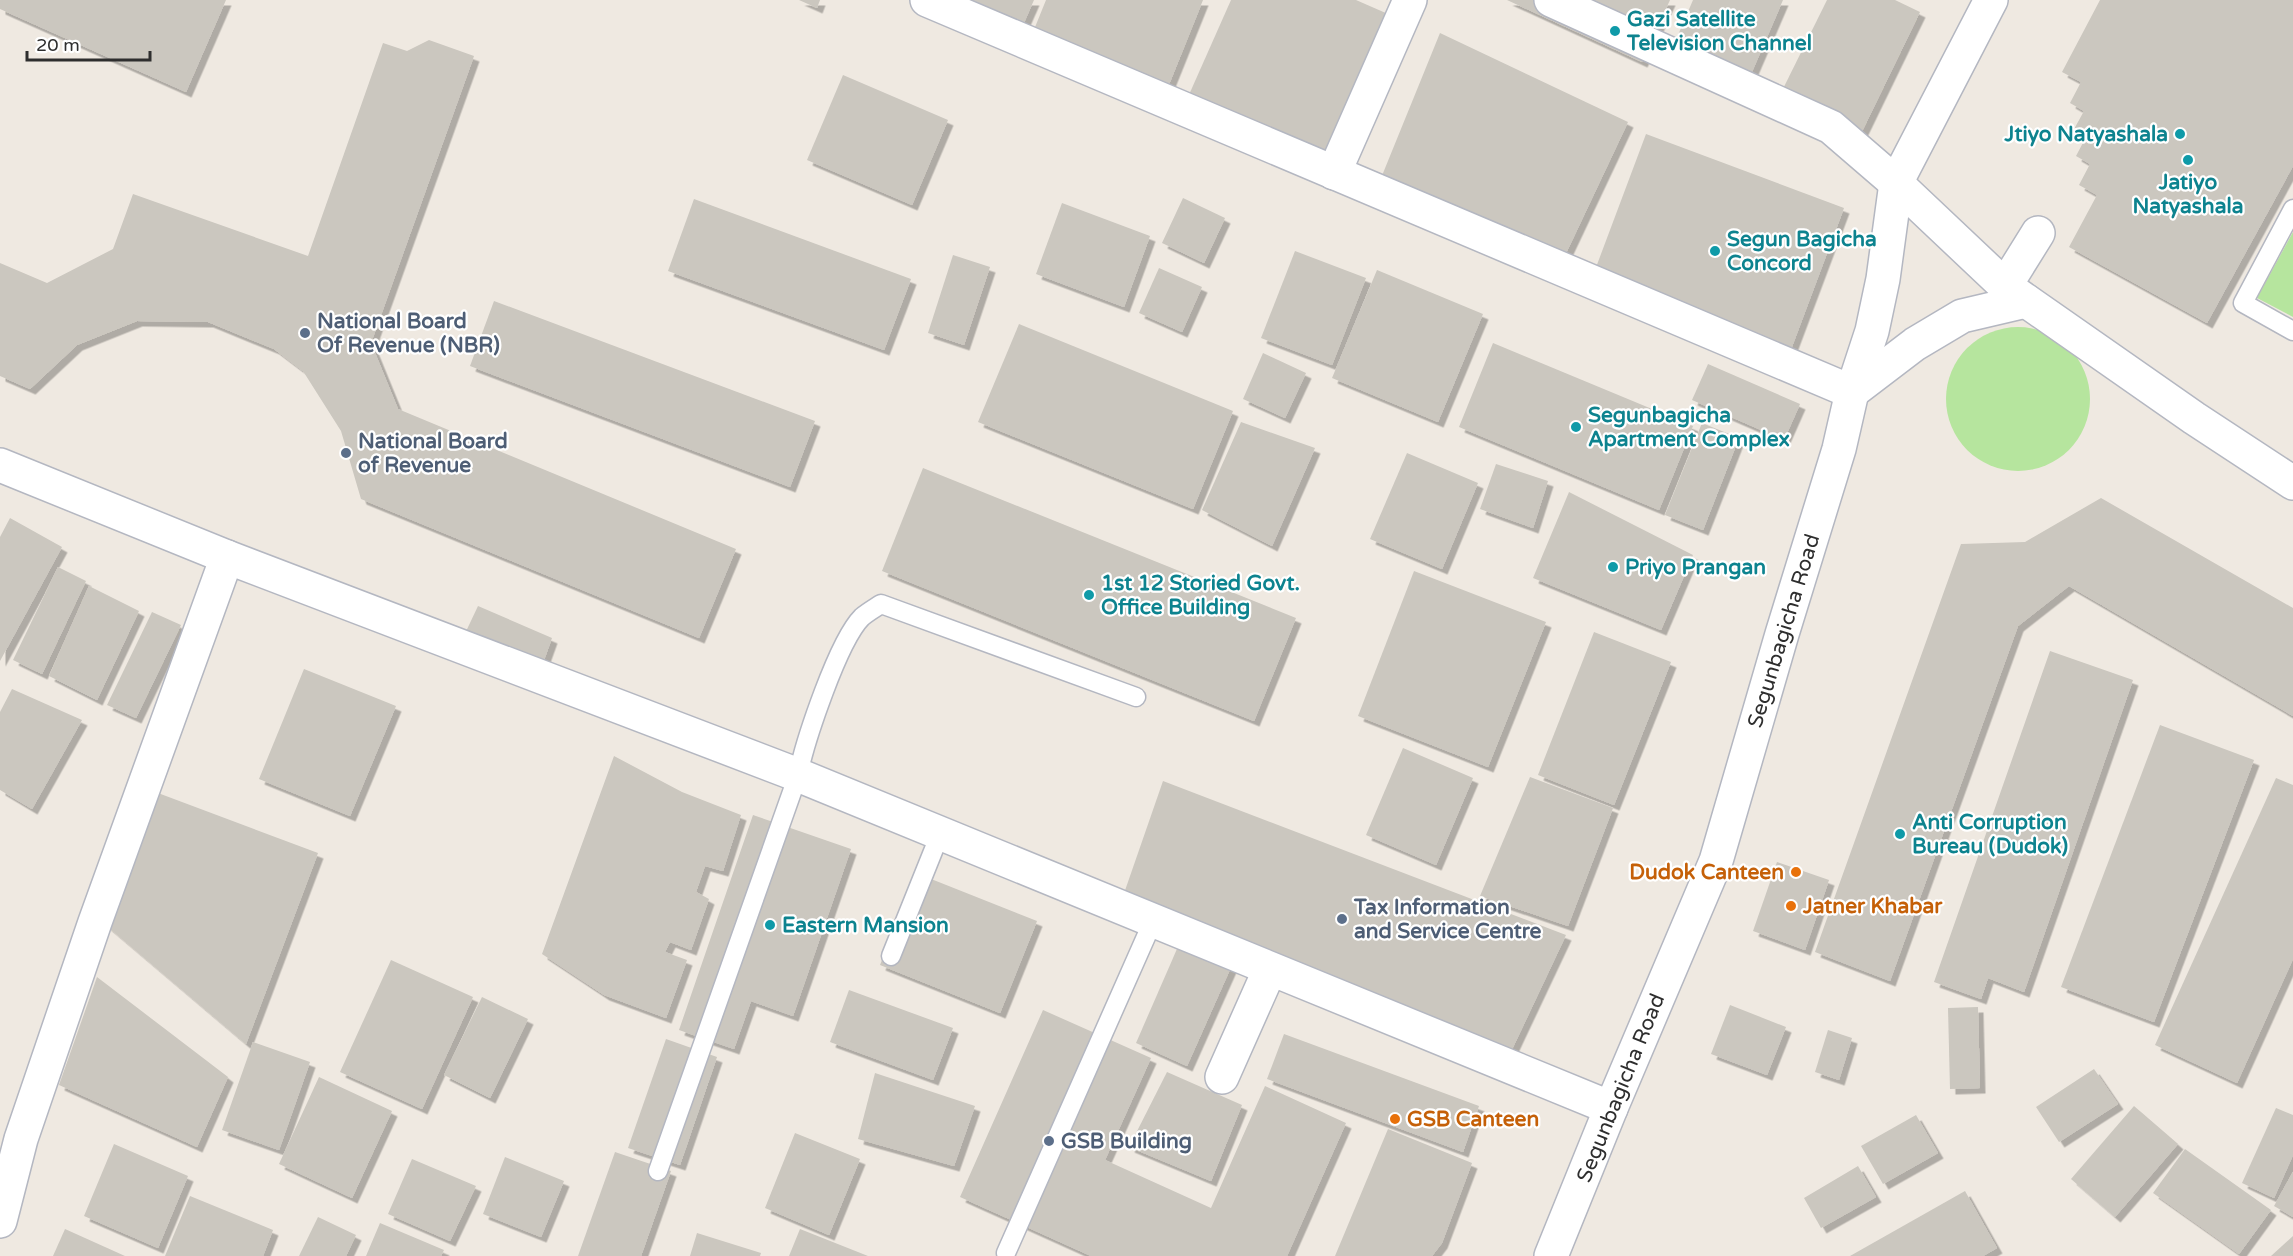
<svg xmlns="http://www.w3.org/2000/svg" width="2293" height="1256" font-family="'Varela Round',sans-serif">
	<style>
		.green { fill: #b6e59e }
		.building { fill: #cbc7bf; filter: url(#shadow) }
		.lines { fill: none; stroke-linecap: round; stroke-linejoin: round }
		.lane-casing { stroke: #b4b7c1; stroke-width: 21 }
		.street-casing { stroke: #b4b7c1; stroke-width: 36 }
		.secondary-casing { stroke: #b4b7c1; stroke-width: 36 }
		.lane { stroke: #fff; stroke-width: 18 }
		.street { stroke: #fff; stroke-width: 33 }
		.secondary { stroke: #fff; stroke-width: 33 }
		.culture-dot { fill: #0f9aa8; stroke: #fff; stroke-width: 2 }
		.service-dot { fill: #5c6f8a; stroke: #fff; stroke-width: 2 }
		.food-dot { fill: #e8710a; stroke: #fff; stroke-width: 2 }
		.labels { text-anchor: middle; dominant-baseline: central; stroke-width: 4.5; stroke-linejoin: round; paint-order: stroke }
		.culture-label { font-size: 21px; font-weight: bold; fill: #0d838f; stroke: #fff; text-anchor: start }
		.service-label { font-size: 21px; font-weight: bold; fill: #4e5e75; stroke: #fff; text-anchor: start }
		.street-label { font-size: 21px; fill: #2e2e2e; stroke: #fff }
		.food-label { font-size: 21px; font-weight: bold; fill: #c56008; stroke: #fff; text-anchor: start }
	</style>
	<defs>
		<filter id="shadow"><feDropShadow dx="5.5" dy="5.5" stdDeviation="0" flood-color="#0004"/></filter>
	</defs>
	<rect width="100%" height="100%" fill="#efe9e1"/>
	<g class="green">
		<polygon points="2293,232 2293,317 2257,298"/>
		<circle cx="2018" cy="399" r="72"/>
	</g>
	<g class="building">
		<polygon points="0,0 226,0 186,92 0,9"/>
		<polygon points="799,0 820,0 817,8"/>
		<polygon points="942,0 1034,0 1019,34"/>
		<polygon points="1046,0 1203,0 1162,102 1027,47"/>
		<polygon points="1231,0 1356,0 1388,14 1319,165 1184,106"/>
		<polygon points="1507,0 1670,0 1642,62"/>
		<polygon points="1693,0 1783,0 1748,81 1672,49"/>
		<polygon points="1827,0 1895,0 1920,12 1853,150 1772,111"/>
		<polygon points="2100,0 2293,0 2293,166 2207,323 2069,247 2097,195 2079,185 2090,164 2076,156 2086,137 2073,131 2084,111 2070,103 2081,82 2062,72"/>
		<polygon points="1440,33 1628,122 1560,266 1379,183"/>
		<polygon points="429,40 474,56 371,343 398,409 736,549 699,638 361,499 341,431 303,371 274,349 208,322 137,321 77,345 30,389 0,376 0,263 47,283 113,249 133,194 308,256 383,43 407,51"/>
		<polygon points="843,75 948,120 912,205 807,160"/>
		<polygon points="1646,134 1844,208 1784,368 1586,294"/>
		<polygon points="1183,198 1225,218 1204,263 1162,243"/>
		<polygon points="694,199 911,279 884,350 668,271"/>
		<polygon points="1062,203 1150,236 1124,307 1036,274"/>
		<polygon points="1295,251 1366,278 1332,365 1261,338"/>
		<polygon points="953,255 990,267 964,345 928,333"/>
		<polygon points="1159,268 1202,287 1182,332 1139,313"/>
		<polygon points="1377,270 1483,314 1438,422 1332,378"/>
		<polygon points="494,301 815,421 790,487 470,366"/>
		<polygon points="1019,324 1233,411 1193,509 978,422"/>
		<polygon points="1493,343 1693,426 1659,510 1459,427"/>
		<polygon points="1263,353 1306,373 1285,418 1243,399"/>
		<polygon points="1708,364 1800,404 1784,440 1692,400"/>
		<polygon points="1241,422 1315,448 1272,546 1202,510"/>
		<polygon points="1702,423 1739,438 1703,530 1665,515"/>
		<polygon points="1407,453 1478,483 1442,569 1370,539"/>
		<polygon points="1496,464 1548,481 1533,528 1480,509"/>
		<polygon points="923,468 1296,618 1254,721 882,571"/>
		<polygon points="1569,492 1693,555 1661,630 1533,578"/>
		<polygon points="2101,498 2293,608 2293,716 2069,586 2018,626 1890,981 1815,952 1961,544 2025,542"/>
		<polygon points="10,518 62,547 0,661 0,537"/>
		<polygon points="58,567 86,581 42,674 13,660"/>
		<polygon points="1414,571 1546,622 1488,767 1358,716"/>
		<polygon points="89,586 139,611 97,700 49,676"/>
		<polygon points="478,606 552,638 539,674 461,642"/>
		<polygon points="152,612 181,625 136,718 107,705"/>
		<polygon points="1594,632 1671,662 1614,805 1538,775"/>
		<polygon points="2050,651 2133,680 2024,992 1988,978 1981,999 1934,982"/>
		<polygon points="304,669 396,706 350,816 259,779"/>
		<polygon points="12,689 82,720 32,809 0,790 0,712"/>
		<polygon points="2160,725 2254,760 2154,1022 2061,987"/>
		<polygon points="1403,748 1473,778 1436,865 1366,835"/>
		<polygon points="614,756 682,792 741,815 723,871 705,866 696,892 709,899 691,950 670,942 665,952 687,960 666,1018 604,995 542,954"/>
		<polygon points="1530,777 1613,808 1568,926 1480,896"/>
		<polygon points="2276,778 2293,785 2293,959 2237,1083 2155,1045"/>
		<polygon points="1163,781 1566,935 1507,1060 1121,902"/>
		<polygon points="150,790 318,853 246,1044 101,921"/>
		<polygon points="753,815 851,849 793,1016 751,1001 734,1049 679,1030"/>
		<polygon points="1777,862 1829,880 1805,950 1753,931"/>
		<polygon points="916,873 1037,921 1000,1013 880,965"/>
		<polygon points="1180,942 1232,965 1187,1066 1136,1043"/>
		<polygon points="391,960 473,997 422,1109 340,1072"/>
		<polygon points="97,977 228,1077 197,1147 59,1085"/>
		<polygon points="849,990 953,1028 933,1080 830,1042"/>
		<polygon points="482,997 528,1019 490,1098 444,1075"/>
		<polygon points="1730,1005 1786,1027 1767,1075 1711,1054"/>
		<polygon points="1978,1007 1980,1088 1950,1089 1948,1008"/>
		<polygon points="1043,1010 1151,1058 1105,1160 1211,1208 1265,1086 1346,1123 1287,1256 1091,1256 960,1197"/>
		<polygon points="1828,1030 1852,1038 1839,1080 1815,1072"/>
		<polygon points="1284,1034 1479,1106 1463,1152 1267,1079"/>
		<polygon points="666,1039 717,1057 680,1165 628,1148"/>
		<polygon points="253,1042 310,1062 279,1150 222,1130"/>
		<polygon points="2094,1069 2118,1104 2059,1142 2036,1107"/>
		<polygon points="1167,1072 1242,1105 1211,1181 1129,1147"/>
		<polygon points="875,1073 975,1106 954,1166 858,1139"/>
		<polygon points="319,1077 392,1111 352,1198 279,1164"/>
		<polygon points="2134,1106 2178,1144 2115,1217 2071,1179"/>
		<polygon points="2276,1108 2293,1115 2293,1155 2274,1198 2242,1183"/>
		<polygon points="1916,1115 1938,1153 1883,1184 1861,1146"/>
		<polygon points="1388,1129 1472,1163 1442,1243 1432,1256 1335,1256"/>
		<polygon points="795,1133 860,1159 829,1235 765,1208"/>
		<polygon points="114,1144 188,1176 158,1248 84,1216"/>
		<polygon points="2185,1149 2271,1210 2239,1254 2153,1193"/>
		<polygon points="615,1152 671,1171 641,1256 578,1256"/>
		<polygon points="505,1157 564,1181 541,1237 483,1214"/>
		<polygon points="412,1159 476,1186 450,1241 388,1214"/>
		<polygon points="1858,1166 1876,1197 1821,1228 1804,1198"/>
		<polygon points="2293,1172 2293,1217 2274,1206"/>
		<polygon points="1965,1191 1997,1248 1983,1256 1850,1256"/>
		<polygon points="190,1196 273,1230 263,1256 165,1256"/>
		<polygon points="318,1217 356,1235 346,1256 299,1256"/>
		<polygon points="380,1223 444,1250 441,1256 366,1256"/>
		<polygon points="65,1229 125,1256 53,1256"/>
		<polygon points="800,1229 868,1256 789,1256"/>
		<polygon points="697,1233 761,1253 760,1256 690,1256"/>
		<polygon points="2293,1236 2293,1256 2271,1256"/>
	</g>
	<g class="lines">
		<g class="lane-casing">
			<g id="lane">
				<polyline points="2293,209 2243,303 2293,331"/>
				<polyline points="891,956 940,834"/>
				<path d="M658 1171 798 775C805 741 838 641 862 617 868 612 875 608 881 604L1136 697"/>
				<polyline points="1006,1253 1153,921"/>
			</g>
		</g>
		<g class="street-casing">
			<g id="street">
				<polyline points="927,0 1852,392 1915,344 1962,316 2026,301"/>
				<polyline points="1551,0 1831,127 1896,183 2005,286 2194,418 2293,483"/>
				<polyline points="1334,173 1410,0"/>
				<polyline points="2005,286 2038,233"/>
				<polyline points="1222,1077 1270,969"/>
				<polyline points="1551,1256 1611,1108"/>
			</g>
		</g>
		<g class="secondary-casing">
			<g id="secondary">
				<polyline points="0,465 227,557 798,775 1611,1108 1716,861 1782,634 1839,449 1852,392 1872,331 1883,279 1896,183 1991,0"/>
				<polyline points="0,1221 21,1139 95,922 227,557"/>
			</g>
		</g>
		<use href="#lane" class="lane"/>
		<use href="#street" class="street"/>
		<use href="#secondary" class="secondary"/>
	</g>
	<g class="culture-dot">
		<circle cx="1615" cy="31" r="6"/>
		<circle cx="2180" cy="134" r="6"/>
		<circle cx="2188" cy="160" r="6"/>
		<circle cx="1715" cy="251" r="6"/>
		<circle cx="1576" cy="427" r="6"/>
		<circle cx="1613" cy="567" r="6"/>
		<circle cx="1089" cy="595" r="6"/>
		<circle cx="1900" cy="834" r="6"/>
		<circle cx="770" cy="925" r="6"/>
	</g>
	<g class="service-dot">
		<circle cx="305" cy="333" r="6"/>
		<circle cx="346" cy="453" r="6"/>
		<circle cx="1342" cy="919" r="6"/>
		<circle cx="1049" cy="1141" r="6"/>
	</g>
	<g class="food-dot">
		<circle cx="1796" cy="872" r="6"/>
		<circle cx="1791" cy="906" r="6"/>
		<circle cx="1395" cy="1119" r="6"/>
	</g>
	<g class="labels">
		<g class="culture-label">
			<text x="1627" y="19">Gazi Satellite<tspan x="1627" dy="24">Television Channel</tspan></text>
			<text x="2168" y="134" text-anchor="end">Jtiyo Natyashala</text>
			<text x="2188" y="182" text-anchor="middle">Jatiyo<tspan x="2188" dy="24">Natyashala</tspan></text>
			<text x="1727" y="239">Segun Bagicha<tspan x="1727" dy="24">Concord</tspan></text>
			<text x="1588" y="415">Segunbagicha<tspan x="1588" dy="24">Apartment Complex</tspan></text>
			<text x="1625" y="567">Priyo Prangan</text>
			<text x="1101" y="583">1st 12 Storied Govt.<tspan x="1101" dy="24">Office Building</tspan></text>
			<text x="1912" y="822">Anti Corruption<tspan x="1912" dy="24">Bureau (Dudok)</tspan></text>
			<text x="782" y="925">Eastern Mansion</text>
		</g>
		<g class="service-label">
			<text x="317" y="321">National Board<tspan x="317" dy="24">Of Revenue (NBR)</tspan></text>
			<text x="358" y="441">National Board<tspan x="358" dy="24">of Revenue</tspan></text>
			<text x="1354" y="907">Tax Information<tspan x="1354" dy="24">and Service Centre</tspan></text>
			<text x="1061" y="1141">GSB Building</text>
		</g>
		<g class="street-label">
			<text transform="translate(1784 631) rotate(-73)">Segunbagicha Road</text>
			<text transform="translate(1621 1088) rotate(-68)">Segunbagicha Road</text>
		</g>
		<g class="food-label">
			<text x="1784" y="872" text-anchor="end">Dudok Canteen</text>
			<text x="1803" y="906">Jatner Khabar</text>
			<text x="1407" y="1119">GSB Canteen</text>
		</g>
	</g>
	<path d="M27 51v9h123v-9" fill="none" stroke="#2e2e2e" stroke-width="3"/>
	<text x="36" y="51" font-size="18" fill="#2e2e2e" stroke="#ffffff" stroke-width="4.5" paint-order="stroke">20 m</text>
</svg>
